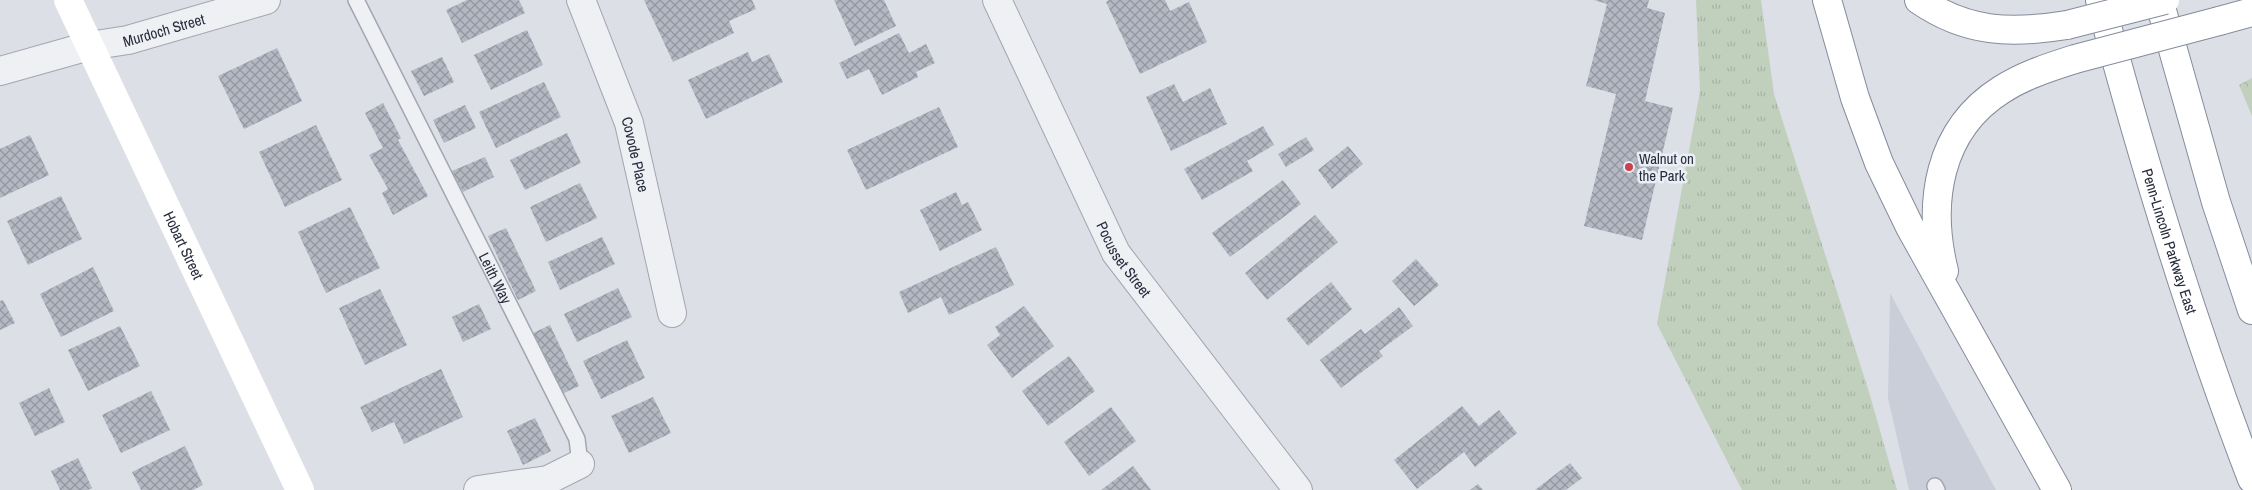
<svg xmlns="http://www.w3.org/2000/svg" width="2252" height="490" font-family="'Archivo Narrow',sans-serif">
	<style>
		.built { fill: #caced8 }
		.grass { fill: url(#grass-tufts) }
		.forest { fill: url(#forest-crowns) }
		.building { fill: url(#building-cross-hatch) }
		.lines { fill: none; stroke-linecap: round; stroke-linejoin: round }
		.lane-casing { stroke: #a2a6b0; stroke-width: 18 }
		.street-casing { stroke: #a2a6b0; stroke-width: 30 }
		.highway-casing { stroke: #848c9c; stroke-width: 30 }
		.lane { stroke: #eef0f4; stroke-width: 15 }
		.street { stroke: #eef0f4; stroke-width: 28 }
		.secondary { stroke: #fff; stroke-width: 28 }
		.highway { stroke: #fff; stroke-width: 28 }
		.highway-bridge-casing { stroke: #848c9c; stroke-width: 30; stroke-linecap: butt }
		.highway-bridge { stroke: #fff; stroke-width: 28 }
		.poi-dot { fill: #ca414c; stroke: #ebeef4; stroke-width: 2 }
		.labels { text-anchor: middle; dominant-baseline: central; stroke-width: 5; stroke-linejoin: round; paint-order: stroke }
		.street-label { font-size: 15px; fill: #262c3c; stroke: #ebeef4 }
		.poi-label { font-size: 15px; fill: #262c3c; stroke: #ebeef4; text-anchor: start }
	</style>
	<defs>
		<pattern id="grass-tufts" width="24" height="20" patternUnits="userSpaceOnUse" patternTransform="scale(1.25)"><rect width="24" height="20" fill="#c1d0bd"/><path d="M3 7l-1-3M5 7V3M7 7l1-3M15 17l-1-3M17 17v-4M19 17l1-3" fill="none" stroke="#a6b3a3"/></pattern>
		<pattern id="forest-crowns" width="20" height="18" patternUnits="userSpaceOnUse" patternTransform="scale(1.25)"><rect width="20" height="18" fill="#c1d0bd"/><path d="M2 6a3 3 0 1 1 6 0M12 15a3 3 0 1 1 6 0" fill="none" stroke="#a6b3a3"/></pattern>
		<pattern id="building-cross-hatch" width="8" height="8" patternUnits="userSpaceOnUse" patternTransform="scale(1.25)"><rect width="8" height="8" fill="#b3b8c2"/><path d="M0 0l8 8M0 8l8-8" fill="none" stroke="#91969f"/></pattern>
	</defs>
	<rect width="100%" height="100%" fill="#dcdfe6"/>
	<polygon class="built" points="1890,293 1996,490 1909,490 1888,398"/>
	<polygon class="grass" points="1696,0 1761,0 1774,94 1869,392 1897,490 1742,490 1657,324 1700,91"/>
	<polygon class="forest" points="2252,78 2252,116 2239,85"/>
	<g class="building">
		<polygon points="467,0 519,0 525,13 462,43 446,10"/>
		<polygon points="644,0 752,0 756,9 729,21 734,33 673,62"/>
		<polygon points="834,0 884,0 896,26 855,46"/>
		<polygon points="1109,0 1165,0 1170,11 1189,2 1207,42 1140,74 1106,2"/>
		<polygon points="1594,0 1649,0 1647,8 1665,13 1645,101 1673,108 1642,240 1584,226 1616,94 1586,86 1607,4"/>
		<polygon points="527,30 543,65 491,90 474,55"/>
		<polygon points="899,33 909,53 926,44 935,63 916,72 918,77 882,95 869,69 847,79 839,63"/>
		<polygon points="277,48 302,101 244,129 218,76"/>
		<polygon points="748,52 752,62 769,54 783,82 706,119 688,80"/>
		<polygon points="442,57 454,82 424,96 411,71"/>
		<polygon points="544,82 561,117 496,148 479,112"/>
		<polygon points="1174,84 1183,102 1210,88 1227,124 1171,151 1146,97"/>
		<polygon points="383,103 401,138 398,140 428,196 393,215 382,193 388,189 369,155 383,148 365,113"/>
		<polygon points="465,105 476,128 444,143 433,120"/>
		<polygon points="939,107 958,147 866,190 847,150"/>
		<polygon points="316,125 342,180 285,207 259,152"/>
		<polygon points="1263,126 1274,145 1247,161 1253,171 1202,200 1184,169"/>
		<polygon points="567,133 581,163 525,190 510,160"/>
		<polygon points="30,135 49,175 0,198 0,149"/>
		<polygon points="1306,137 1314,150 1286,167 1278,154"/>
		<polygon points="1348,146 1363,164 1332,189 1318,170"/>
		<polygon points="485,157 494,177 463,192 452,171"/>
		<polygon points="1283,180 1301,204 1230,257 1212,233"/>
		<polygon points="580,183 597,218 546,242 530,207"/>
		<polygon points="956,192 962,205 968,202 982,230 940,251 920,210"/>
		<polygon points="61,196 82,239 28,265 7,221"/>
		<polygon points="350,207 380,268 326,293 298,232"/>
		<polygon points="1315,215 1338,242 1267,300 1245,273"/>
		<polygon points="506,228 536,291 518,300 488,236"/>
		<polygon points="602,237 615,264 560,290 548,262"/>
		<polygon points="996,247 1014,285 949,315 941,297 908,313 899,292"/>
		<polygon points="1416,259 1439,285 1414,306 1392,281"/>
		<polygon points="93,267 114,311 61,337 40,294"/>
		<polygon points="1331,282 1352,309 1308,346 1286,319"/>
		<polygon points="618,288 632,317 577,342 564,314"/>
		<polygon points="380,289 407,345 365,365 339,308"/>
		<polygon points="3,300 15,323 0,330 0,301"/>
		<polygon points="479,304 491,329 463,342 452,317"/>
		<polygon points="1024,306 1054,346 1012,378 987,345 1000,335 995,327"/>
		<polygon points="1399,307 1413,326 1379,351 1383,356 1341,388 1320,360 1361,329 1365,334"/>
		<polygon points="550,325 579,386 562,394 533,333"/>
		<polygon points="120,326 140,366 88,391 68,350"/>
		<polygon points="627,340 645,378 601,399 583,361"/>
		<polygon points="1069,356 1095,391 1048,426 1022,391"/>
		<polygon points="441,369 463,417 404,444 394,422 372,432 360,407"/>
		<polygon points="49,388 65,422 35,436 19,403"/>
		<polygon points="151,391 170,430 121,453 102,415"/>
		<polygon points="653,397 671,433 629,453 611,416"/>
		<polygon points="1462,406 1479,426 1499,410 1517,433 1475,467 1464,452 1417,489 1394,460"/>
		<polygon points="1111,407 1136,441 1089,476 1064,442"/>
		<polygon points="535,418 551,451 523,465 507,431"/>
		<polygon points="185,446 203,485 193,490 141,490 132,472"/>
		<polygon points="78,458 92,488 88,490 60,490 51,471"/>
		<polygon points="1570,463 1582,478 1566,490 1535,490"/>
		<polygon points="1133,466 1151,490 1101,490"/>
		<polygon points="1478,484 1483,490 1470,490"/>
	</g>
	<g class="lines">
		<g class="lane-casing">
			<g id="lane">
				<path id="s1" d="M356 0 577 439 580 464"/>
				<polyline points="1935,486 1937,490"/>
			</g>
		</g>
		<g class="street-casing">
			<g id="street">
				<path id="s2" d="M581 0 629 123 672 313"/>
				<path id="s3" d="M997 0 1116 253 1298 490"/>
				<path id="s4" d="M0 71 89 46 128 40 266 0"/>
				<polyline points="478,490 548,480 580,464"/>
			</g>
		</g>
		<g class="highway-casing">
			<g id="highway">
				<polyline points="1827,0 1855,98 1879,163 1910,227 2057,490"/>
				<path d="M1919 0C1967 33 2011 34 2067 25"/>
				<path id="s6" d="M2100 0C2143 162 2192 323 2252 479"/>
				<polyline points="2159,0 2216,202 2252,310"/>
				<polyline points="2219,21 2252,12"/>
				<path d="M1944 271C1927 203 1938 130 2001 90 2024 75 2050 67 2075 59"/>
			</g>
		</g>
		<use href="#lane" class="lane"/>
		<use href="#street" class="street"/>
		<path class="secondary" id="s5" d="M68 0 300 490"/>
		<use href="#highway" class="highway"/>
		<g class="highway-bridge-casing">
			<g id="highway-bridge">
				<polyline points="2067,25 2165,0"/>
				<polyline points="2075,59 2219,21"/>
			</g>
		</g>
		<use href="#highway-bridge" class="highway-bridge"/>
	</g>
	<circle class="poi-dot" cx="1629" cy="167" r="5"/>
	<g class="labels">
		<g class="street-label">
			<text stroke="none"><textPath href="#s4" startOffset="169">Murdoch Street</textPath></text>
			<text stroke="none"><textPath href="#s2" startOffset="164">Covode Place</textPath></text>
			<text stroke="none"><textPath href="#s6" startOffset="251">Penn-Lincoln Parkway East</textPath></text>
			<text stroke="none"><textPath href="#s5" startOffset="271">Hobart Street</textPath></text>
			<text stroke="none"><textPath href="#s3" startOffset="289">Pocusset Street</textPath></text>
			<text stroke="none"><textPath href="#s1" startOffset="311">Leith Way</textPath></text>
		</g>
		<g class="poi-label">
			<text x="1639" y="158">Walnut on<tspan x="1639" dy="17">the Park</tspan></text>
		</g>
	</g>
</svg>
